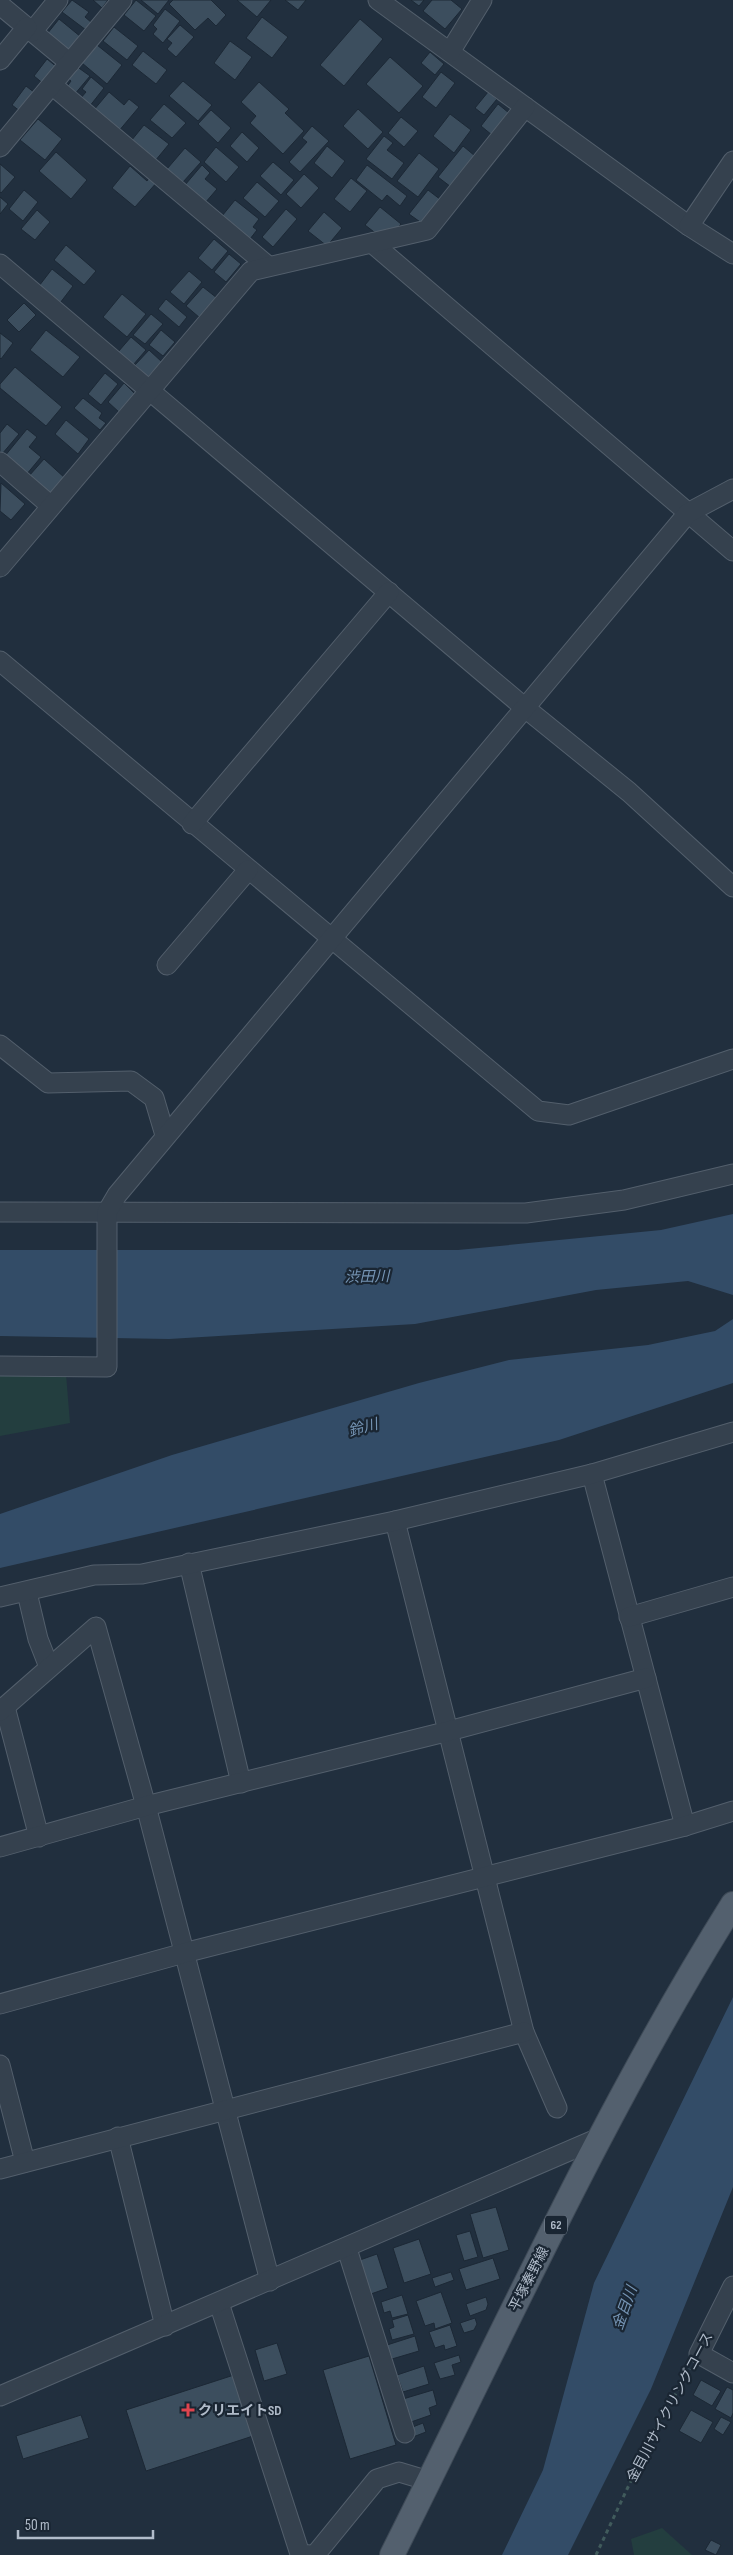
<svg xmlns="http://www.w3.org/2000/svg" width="733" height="2555" font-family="'Sofia Sans Condensed','Noto Sans JP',sans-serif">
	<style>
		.green { fill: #233e3f }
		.water { fill: #334c67 }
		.building { fill: #3c4e5e; stroke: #1c2835 }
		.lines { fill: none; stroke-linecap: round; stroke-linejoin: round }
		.minor-casing { stroke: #535f6c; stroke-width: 21 }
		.major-casing { stroke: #3e4a57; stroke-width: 26 }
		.path { stroke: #415b5c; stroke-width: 3; stroke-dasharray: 4 4; stroke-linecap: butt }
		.minor { stroke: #35414e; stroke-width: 19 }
		.major { stroke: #53606e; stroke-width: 24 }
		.health-dot { fill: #e0444e; stroke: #1a2633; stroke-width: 2 }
		.labels { text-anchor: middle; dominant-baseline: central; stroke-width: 4.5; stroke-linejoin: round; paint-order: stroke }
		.shield { fill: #1a2633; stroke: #848f9d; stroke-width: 1 }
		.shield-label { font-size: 12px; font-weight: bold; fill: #b1bcca }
		.street-label { font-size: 14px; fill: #b1bcca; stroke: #1a2633 }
		.poi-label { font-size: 14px; font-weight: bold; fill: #b1bcca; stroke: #1a2633; text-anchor: start }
		.water-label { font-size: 15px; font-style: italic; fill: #7594b4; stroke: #1a2633 }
	</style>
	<rect width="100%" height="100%" fill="#212f3e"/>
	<g class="green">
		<polygon points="0,1374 66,1374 70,1423 0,1436"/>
		<polygon points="662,2528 692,2555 634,2555 631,2539"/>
	</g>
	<g class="water">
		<polygon points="733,1214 733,1295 688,1281 596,1290 415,1324 169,1339 0,1336 0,1250 458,1250 661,1230"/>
		<polygon points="733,1319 733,1383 559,1440 0,1568 0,1514 172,1455 419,1383 509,1360 648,1345 715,1331"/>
		<polygon points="733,1997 733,2187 651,2389 568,2555 502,2555 543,2470 594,2283"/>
	</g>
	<g class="building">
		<polygon points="72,0 89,12 85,17 92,23 86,30 62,12"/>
		<polygon points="93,0 108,0 102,8"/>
		<polygon points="136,0 156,16 144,31 124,15"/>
		<polygon points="141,0 169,0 158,14"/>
		<polygon points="173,0 211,0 226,15 216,26 208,18 195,30 169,4"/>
		<polygon points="237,0 271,0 257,17"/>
		<polygon points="285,0 306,0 298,10"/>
		<polygon points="411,0 424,0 419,6"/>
		<polygon points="432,0 451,0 462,9 445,29 423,11"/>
		<polygon points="165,9 180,21 163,43 153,34 157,29 153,25"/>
		<polygon points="262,17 288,37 272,58 246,38"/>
		<polygon points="59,19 81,37 69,52 47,34"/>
		<polygon points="360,19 383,39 344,86 320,65"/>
		<polygon points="180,25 194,37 176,57 167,49 172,43 167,39"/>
		<polygon points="114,27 138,46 127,60 103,41"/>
		<polygon points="230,41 252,57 235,80 214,63"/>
		<polygon points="97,45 122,65 107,84 82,63"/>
		<polygon points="143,51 167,70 156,84 132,65"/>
		<polygon points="430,52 444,64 435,75 421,63"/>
		<polygon points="390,57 423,86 399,113 366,84"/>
		<polygon points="47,59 58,68 45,85 34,76"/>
		<polygon points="76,66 90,76 74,95 66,88 71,81 67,77"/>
		<polygon points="441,72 455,83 436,108 422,97"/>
		<polygon points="91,77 104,88 89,107 80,99 86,92 82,89"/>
		<polygon points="183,81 212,105 198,121 169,96"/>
		<polygon points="259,82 289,109 285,113 304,131 283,154 250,123 256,116 241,102"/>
		<polygon points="26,86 35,93 21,112 12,105"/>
		<polygon points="109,92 124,105 129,99 139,107 118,132 93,111"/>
		<polygon points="488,92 497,99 484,115 475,108"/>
		<polygon points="164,104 186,123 172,138 150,120"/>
		<polygon points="498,104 509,113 492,135 481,126"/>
		<polygon points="358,109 383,132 368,149 343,126"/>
		<polygon points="211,110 231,128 218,143 198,124"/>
		<polygon points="450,114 471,130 454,153 433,136"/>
		<polygon points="401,117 418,131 404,147 388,133"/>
		<polygon points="38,119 62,139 45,160 20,140"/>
		<polygon points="144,125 169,144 155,161 131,141"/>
		<polygon points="312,126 329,141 300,172 289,162 307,142 302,138"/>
		<polygon points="242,132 259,148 247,162 230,146"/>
		<polygon points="384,136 393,143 387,150 404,163 392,179 366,159"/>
		<polygon points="327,146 345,161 332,178 314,163"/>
		<polygon points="463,146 475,156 451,187 438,177"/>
		<polygon points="216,147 239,167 226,182 204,162"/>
		<polygon points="185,148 201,162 183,182 167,169"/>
		<polygon points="56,152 87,180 71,199 39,171"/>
		<polygon points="419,153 439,169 418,197 397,181"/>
		<polygon points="273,162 294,180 281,195 260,176"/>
		<polygon points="0,164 15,177 1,193 0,192"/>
		<polygon points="202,165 210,173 205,179 217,189 205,203 185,185"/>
		<polygon points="367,165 407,196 400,206 387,195 382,201 356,180"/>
		<polygon points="130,166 147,181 151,175 158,181 135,207 112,188"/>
		<polygon points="304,174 319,188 301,208 286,194"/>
		<polygon points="351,178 367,191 350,212 334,199"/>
		<polygon points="257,182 279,201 265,217 243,198"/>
		<polygon points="24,190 38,202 23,221 9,209"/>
		<polygon points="428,190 441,200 423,224 409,214"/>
		<polygon points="0,197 8,204 0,214"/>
		<polygon points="235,200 259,219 253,227 257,230 250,239 222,216"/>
		<polygon points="380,207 401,224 395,231 378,235 365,225"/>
		<polygon points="286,209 297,219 273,247 262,237"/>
		<polygon points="37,210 50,222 35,240 21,229"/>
		<polygon points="324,212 342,228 327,246 308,231"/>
		<polygon points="214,239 228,251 212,270 198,258"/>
		<polygon points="66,245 96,271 84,285 54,260"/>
		<polygon points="229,254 241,264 226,282 214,272"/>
		<polygon points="52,269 73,286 60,303 39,286"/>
		<polygon points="189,271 202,282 184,304 170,292"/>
		<polygon points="203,287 217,298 200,318 186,306"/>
		<polygon points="122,294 146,314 127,337 103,317"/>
		<polygon points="166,299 187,317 179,327 158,309"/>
		<polygon points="24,303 36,315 19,332 7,320"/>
		<polygon points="151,314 163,324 145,344 133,335"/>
		<polygon points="46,330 80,357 63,377 30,350"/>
		<polygon points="161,330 175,342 163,356 149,345"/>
		<polygon points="0,333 13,343 1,359 0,358"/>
		<polygon points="131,337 146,350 133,365 118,352"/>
		<polygon points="149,350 162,362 148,377 135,365"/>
		<polygon points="15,367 62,407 46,426 0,388 0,384"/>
		<polygon points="105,373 118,384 101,405 88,394"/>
		<polygon points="124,383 136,395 120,413 108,402"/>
		<polygon points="83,398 102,413 99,418 106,423 100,430 74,408"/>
		<polygon points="66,420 89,439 78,454 55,434"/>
		<polygon points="7,424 19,434 2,454 0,452 0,433"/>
		<polygon points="27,429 37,437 29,447 41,457 26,475 4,457"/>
		<polygon points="44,459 66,479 50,496 29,476"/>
		<polygon points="1,483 25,504 11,520 0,511"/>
		<polygon points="496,2207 509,2250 483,2258 470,2214"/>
		<polygon points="470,2231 478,2257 464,2261 456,2235"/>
		<polygon points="419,2239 431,2274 404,2283 393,2248"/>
		<polygon points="377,2254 388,2288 368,2295 357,2261"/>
		<polygon points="493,2258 500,2279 466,2290 459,2269"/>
		<polygon points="451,2272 454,2280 435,2287 432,2278"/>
		<polygon points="441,2292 452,2323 435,2329 434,2323 425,2326 416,2301"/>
		<polygon points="402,2295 408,2314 392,2318 390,2311 384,2313 381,2302"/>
		<polygon points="486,2297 488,2304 486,2310 470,2316 466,2304"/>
		<polygon points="408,2315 414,2334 392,2340 389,2329 394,2327 392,2320"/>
		<polygon points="475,2318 477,2324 474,2330 464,2333 460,2323"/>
		<polygon points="450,2325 457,2346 445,2350 444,2345 435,2348 429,2332"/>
		<polygon points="415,2336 419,2351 392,2359 387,2345"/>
		<polygon points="277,2343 287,2374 264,2381 255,2350"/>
		<polygon points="459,2355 461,2362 452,2365 455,2375 440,2379 434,2363"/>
		<polygon points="369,2356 396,2445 350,2459 323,2370"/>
		<polygon points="424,2366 429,2384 403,2392 397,2375"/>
		<polygon points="234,2375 253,2436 146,2471 126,2410"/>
		<polygon points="701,2380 721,2391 712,2406 693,2395"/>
		<polygon points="727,2387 733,2390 733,2413 731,2418 715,2409"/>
		<polygon points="433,2390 437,2405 429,2408 431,2415 411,2422 403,2399"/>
		<polygon points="691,2410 713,2422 701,2443 679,2431"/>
		<polygon points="81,2415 89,2438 23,2459 16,2436"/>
		<polygon points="721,2417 731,2422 723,2435 714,2429"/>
		<polygon points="423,2423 426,2432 413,2437 410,2428"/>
		<polygon points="711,2540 721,2545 716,2555 705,2550"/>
	</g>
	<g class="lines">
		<g class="minor-casing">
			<g id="minor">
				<polyline points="378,0 689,226"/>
				<polyline points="0,5 70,63"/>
				<polyline points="32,32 58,0"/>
				<polyline points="450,52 482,0"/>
				<polyline points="0,60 27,27"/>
				<polyline points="52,85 268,266"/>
				<polyline points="0,147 122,0"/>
				<polyline points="733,161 689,226 733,254"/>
				<polyline points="372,243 733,551"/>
				<polyline points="0,264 524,707 629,792 733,887"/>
				<polyline points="0,462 51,506"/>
				<polyline points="0,567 251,271 427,230 525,107"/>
				<polyline points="0,661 538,1111 569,1115 733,1059"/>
				<polyline points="192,824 389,592"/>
				<polyline points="167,965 248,870"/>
				<polyline points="0,1045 48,1083 131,1081 154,1098 165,1135"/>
				<polyline points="0,1212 526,1213 624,1200 733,1174"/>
				<polyline points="0,1366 107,1367 107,1212 117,1195 688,513 733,489"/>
				<polyline points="592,1474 685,1826"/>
				<polyline points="395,1521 524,2032 557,2108"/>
				<polyline points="189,1563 241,1783"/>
				<polyline points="27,1593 38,1639 49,1667"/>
				<polyline points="0,1597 94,1575 142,1574 395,1521 592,1474 733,1432"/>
				<polyline points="629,1617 733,1587"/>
				<polyline points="5,1707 39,1837"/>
				<polyline points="0,1711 96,1627 146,1806 270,2281"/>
				<polyline points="0,1847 146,1806 449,1731 646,1678"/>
				<polyline points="0,2004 184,1953 685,1826 733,1811"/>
				<polyline points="0,2065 25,2162"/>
				<polyline points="118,2137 165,2326"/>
				<polyline points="0,2169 524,2032"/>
				<polyline points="347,2249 405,2433"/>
				<polyline points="733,2286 699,2354 733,2373"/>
				<polyline points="219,2303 300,2554 310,2555"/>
				<polyline points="0,2396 599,2138"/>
				<polyline points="315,2555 377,2479 399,2472 429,2481"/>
			</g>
		</g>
		<g class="major-casing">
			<path id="major" d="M392 2555C502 2336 603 2111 733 1904"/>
		</g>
		<polyline class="path" points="596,2555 653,2434 690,2369"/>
		<use href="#minor" class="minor"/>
		<use href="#major" class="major"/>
	</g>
	<path class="health-dot" d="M185.5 2402.5h5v5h5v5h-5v5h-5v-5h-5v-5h5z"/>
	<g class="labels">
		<rect class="shield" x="545" y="2215.5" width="22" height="19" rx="4"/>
		<g class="shield-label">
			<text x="556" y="2225">62</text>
		</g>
		<g class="street-label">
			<text transform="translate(529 2279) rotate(-63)">平塚秦野線</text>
			<text transform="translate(670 2407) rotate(-62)">金目川サイクリングコース</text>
		</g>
		<g class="poi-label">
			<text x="198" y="2410">クリエイトSD</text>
		</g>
		<g class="water-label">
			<text transform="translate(367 1277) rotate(-1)">渋田川</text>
			<text transform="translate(363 1428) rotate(-15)">鈴川</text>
			<text transform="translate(625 2308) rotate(-70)">金目川</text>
		</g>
	</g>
	<path d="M18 2530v8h135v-8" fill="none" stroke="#b1bcca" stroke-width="2.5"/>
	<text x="25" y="2530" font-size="15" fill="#b1bcca" stroke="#1a2633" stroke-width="4" paint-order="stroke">50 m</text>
</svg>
